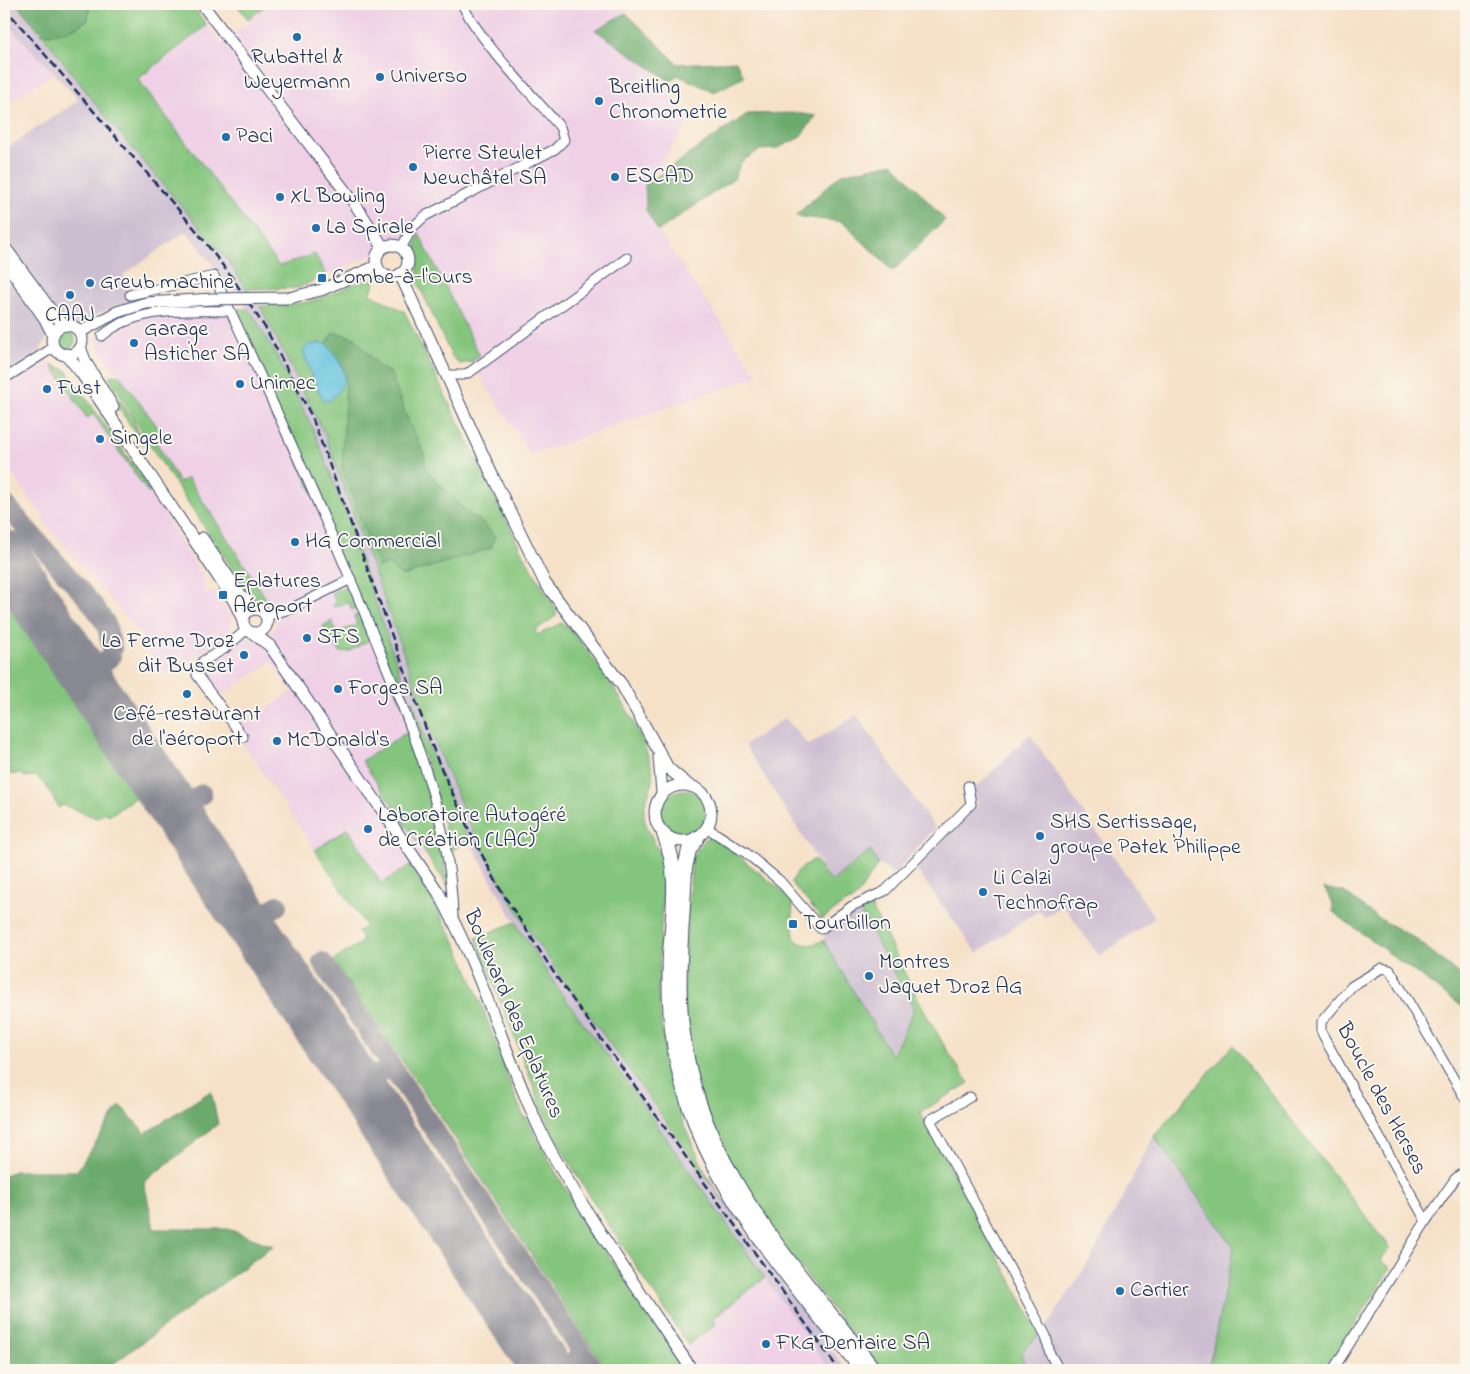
<svg xmlns="http://www.w3.org/2000/svg" width="1470" height="1374" font-family="'Indie Flower',sans-serif">
	<style>
		.built { fill: #efd0e6 }
		.industrial { fill: #cdbed2 }
		.green { fill: #84c57d; stroke: #507a6e }
		.forest { fill: #6baa6c; stroke: #436c65 }
		.water { fill: #62c3e0; stroke: #3e799f }
		.lines { fill: none; stroke-linecap: round; stroke-linejoin: round }
		.taxiway { stroke: #888893; stroke-width: 20 }
		.runway { stroke: #888893; stroke-width: 51 }
		.minor-casing { stroke: #3c4a6e; stroke-width: 11 }
		.major-casing { stroke: #3c4a6e; stroke-width: 13 }
		.highway-casing { stroke: #3c4a6e; stroke-width: 16 }
		.minor { stroke: #fff; stroke-width: 9 }
		.major { stroke: #fff; stroke-width: 11 }
		.highway { stroke: #fff; stroke-width: 14 }
		.rail { stroke: #1b2f5e; stroke-width: 2.5; stroke-dasharray: 8 4; stroke-linecap: butt }
		.major-bridge-casing { stroke: #3c4a6e; stroke-width: 13; stroke-linecap: butt }
		.major-bridge { stroke: #fff; stroke-width: 11 }
		.poi-dot { fill: #1f6fb2; stroke: #fbf7ec; stroke-width: 2 }
		.labels { text-anchor: middle; dominant-baseline: central; stroke-width: 4; stroke-linejoin: round; paint-order: stroke }
		.poi-label { font-size: 22px; fill: #1b2f5e; stroke: #fbf7ec; text-anchor: start }
		.street-label { font-size: 22px; fill: #1b2f5e; stroke: #fbf7ec }
	</style>
	<rect width="100%" height="100%" fill="#fbf7ec"/>
	<filter id="ink" filterUnits="userSpaceOnUse"><feTurbulence type="fractalNoise" baseFrequency=".02" numOctaves="2"/><feDisplacementMap in="SourceGraphic" scale="10" xChannelSelector="R" yChannelSelector="G"/><feConvolveMatrix kernelMatrix="1 2 1 2 8 2 1 2 1" color-interpolation-filters="sRGB"/></filter>
	<filter id="wash" filterUnits="userSpaceOnUse"><feTurbulence type="fractalNoise" baseFrequency=".0096" numOctaves="4" result="noise"/><feDisplacementMap in="SourceGraphic" scale="20" xChannelSelector="R" yChannelSelector="G"/><feGaussianBlur stdDeviation="1.12" result="paint"/><feColorMatrix in="noise" values="0 0 0 0 0 0 0 0 0 0 0 0 0 0 0 0 0 1.4 0 .05"/><feComposite in="paint" operator="in"/></filter>
	<g filter="url(#wash)">
		<rect width="100%" height="100%" fill="#f6e1c8"/>
		<g class="built">
			<polygon points="268,4 627,4 626,13 596,30 651,68 690,121 645,185 646,210 658,231 758,376 531,455 471,362 480,356 419,234 326,275 315,254 279,266 138,79 207,25 222,44"/>
			<polygon points="4,21 53,73 4,107"/>
			<polygon points="233,307 414,728 363,761 425,855 381,884 348,828 315,850 235,731 292,691 272,662 218,697 205,675 204,666 246,637 258,641 277,627 269,603 188,478 180,483 152,435 160,430 101,352 95,338 113,325 131,317"/>
			<polygon points="48,360 87,417 92,414 160,508 204,579 205,589 201,597 214,590 232,618 229,632 220,643 166,674 161,672 140,634 55,535 4,462 4,390"/>
			<polygon points="765,1278 830,1370 687,1370 677,1355 716,1324 712,1318"/>
		</g>
		<g class="industrial">
			<polygon points="4,4 17,4 105,116 229,262 260,306 325,435 443,763 472,829 506,892 535,940 686,1152 847,1370 830,1370 626,1081 556,986 515,922 469,840 429,748 413,703 409,699 351,532 353,530 313,429 279,360 253,315 186,231 123,275 136,299 97,314 80,326 64,322 50,333 39,352 4,374 4,150 79,100 4,21"/>
			<polygon points="857,715 935,828 894,874 878,864 870,851 831,882 745,745 785,718 808,745"/>
			<polygon points="1030,734 1155,918 1099,956 1063,905 1045,917 1039,910 977,953 916,869 978,803 971,793"/>
			<polygon points="851,912 860,912 912,1004 913,1012 893,1051 893,1057 823,940 826,930"/>
			<polygon points="1154,1136 1234,1248 1208,1370 1026,1370 1021,1354 1047,1326 1092,1257"/>
		</g>
		<g class="green">
			<path d="M90 4H191L207 25 138 79 279 266 315 254 326 275 298 288 246 289 229 262 105 116 41 33C60 36 72 30 88 20Z"/>
			<polygon points="236,4 268,4 248,19"/>
			<polygon points="419,234 480,356 471,362 459,364 451,355 417,281 418,260 416,244"/>
			<path d="M376 279 370 294 404 311 522 552 556 610V616L535 631 538 635 561 623 568 626C603 671 637 714 652 769 656 787 642 800 644 817 646 830 660 850 664 866L658 993 665 1054 682 1121 707 1176 737 1220 535 940 506 892 472 829 443 763 325 435 260 306C279 306 297 305 315 300 335 294 355 281 376 279Z"/>
			<polygon points="234,309 248,309 253,315 279,360 313,429 353,531 351,532 409,699 413,702 429,748 469,840 451,851 428,766"/>
			<circle cx="66" cy="340" r="9"/>
			<polygon points="52,365 66,370 150,488 149,494 93,414 87,418"/>
			<polygon points="119,375 160,430 153,436 179,483 188,478 269,603 261,601 248,592 155,453 109,376"/>
			<polygon points="107,381 133,419 144,445 102,384"/>
			<polygon points="346,586 350,588 357,608 352,610 348,602 334,607 333,605 336,602 331,593"/>
			<path d="M4 587 141 794 109 816 106 812 97 818 63 805 59 808 46 786 36 776 24 777 21 773 7 775C4 762 10 749 4 736Z"/>
			<polygon points="360,614 369,640 349,652 340,652 323,626 332,621 337,632 357,625 354,616"/>
			<path d="M409 731C429 783 440 830 447 885L362 761Z"/>
			<circle cx="684" cy="813" r="23"/>
			<path d="M348 828 381 884 410 865C431 898 452 932 467 968 488 1018 504 1069 524 1118H527C570 1207 632 1288 687 1370H607L439 1114 333 961 363 941 358 932 366 926 315 850Z"/>
			<path d="M711 837 716 838 792 899 794 937C801 947 813 946 823 940L892 1056 913 1012 912 1004 860 912 871 906C902 966 930 1029 969 1083L920 1112 1040 1334 1021 1353 1026 1370H880C801 1267 690 1146 684 1009 682 959 689 908 692 858L704 839Z"/>
			<polygon points="870,850 878,864 855,899 845,903 822,919 791,882 798,871 814,859 831,882"/>
			<polygon points="515,922 556,986 626,1081 765,1278 713,1318 716,1324 688,1345 589,1195 565,1155 543,1111 476,938"/>
			<polygon points="1233,1045 1390,1247 1381,1260 1391,1268 1339,1349 1328,1370 1208,1370 1234,1248 1154,1136"/>
		</g>
		<g class="forest">
			<path d="M17 4H90L88 20C72 30 60 36 41 33Z"/>
			<polygon points="626,13 678,64 736,61 744,77 714,92 677,75 671,82 595,30"/>
			<polygon points="795,113 816,116 799,138 776,149 760,150 741,162 734,179 658,231 646,210 645,185 747,114"/>
			<polygon points="893,163 945,220 893,271 842,222 795,216 841,174"/>
			<polygon points="333,332 355,338 380,368 390,372 409,423 424,452 426,469 468,514 480,520 495,536 491,548 402,576 388,564 378,568 342,467 346,372 327,344"/>
			<polygon points="1324,888 1344,892 1378,918 1416,939 1466,980 1466,1010 1333,912 1333,904"/>
			<polygon points="211,1091 218,1124 144,1182 154,1229 228,1229 273,1246 105,1370 4,1370 4,1175 15,1171 77,1171 120,1105 145,1133"/>
		</g>
		<path class="water" d="M320 343 327 344C343 368 355 378 329 401L323 400 313 379 303 351 308 345Z"/>
		<g class="lines">
			<g class="taxiway">
				<polyline points="4,503 93,605 106,624 112,648"/>
				<polyline points="85,675 111,657"/>
				<polyline points="175,812 202,794"/>
				<polyline points="250,925 278,905"/>
				<polyline points="322,962 594,1370"/>
				<polyline points="359,1087 391,1066"/>
				<polyline points="560,1370 583,1355"/>
			</g>
			<polyline class="runway" points="4,555 547,1370"/>
		</g>
	</g>
	<g filter="url(#ink)">
		<g class="lines">
			<g class="minor-casing">
				<g id="minor">
					<path d="M401 248 413 227 425 216 555 149 564 140 560 127C529 91 482 44 462 4"/>
					<path d="M130 295 214 276C269 393 323 510 371 629 409 723 451 814 453 918"/>
					<path d="M102 336C137 306 187 311 230 311"/>
					<polyline points="448,375 462,375 470,372 627,258"/>
					<polyline points="4,379 54,347"/>
					<polyline points="266,616 290,609 351,579"/>
					<polyline points="243,737 197,675 203,661 224,649 246,630"/>
					<polyline points="4,749 4,760"/>
					<polyline points="707,828 746,853 780,881 821,929 852,906 885,891 971,804 968,786"/>
					<polyline points="970,1097 930,1120 1046,1336 1050,1354 1059,1370"/>
					<polyline points="1426,1221 1321,1032 1321,1022 1352,986 1382,968 1390,970 1466,1100"/>
					<polyline points="1333,1370 1426,1221 1455,1179 1466,1170"/>
				</g>
			</g>
			<g class="major-casing">
				<g id="major">
					<polyline points="202,4 355,204 383,247"/>
					<circle cx="392" cy="261" r="16"/>
					<polyline points="4,246 53,313 64,325"/>
					<polyline points="4,260 45,319 53,335"/>
					<polyline points="400,274 494,479 545,583 622,685 668,768 687,784"/>
					<polyline points="289,298 321,290 377,266"/>
					<circle cx="67" cy="340" r="15"/>
					<polyline points="80,332 117,312 146,303 213,299"/>
					<polyline points="80,347 86,363 113,407"/>
					<polyline points="66,354 82,374 200,549 234,601 243,620"/>
					<polyline points="202,538 240,594 254,609"/>
					<circle cx="255" cy="621" r="12"/>
					<path d="M254 634 270 646 438 892C482 969 504 1055 542 1134 559 1169 581 1202 602 1235 631 1280 662 1325 692 1370"/>
					<polyline points="659,757 662,793"/>
					<circle cx="683" cy="813" r="28"/>
				</g>
			</g>
			<g class="highway-casing">
				<g id="highway">
					<path d="M664 834C680 872 673 912 670 953 669 978 669 1003 672 1029 686 1167 781 1265 862 1370"/>
					<path d="M697 838 689 850 685 868C683 921 676 974 682 1026 696 1166 794 1264 874 1370"/>
				</g>
			</g>
			<use href="#minor" class="minor"/>
			<use href="#major" class="major"/>
			<use href="#highway" class="highway"/>
			<polyline class="rail" points="4,7 195,229 233,279 266,329 312,417 437,759 469,830 500,889 558,979 839,1370"/>
			<g class="major-bridge-casing">
				<polyline id="major-bridge" points="213,299 289,298"/>
			</g>
			<use href="#major-bridge" class="major-bridge"/>
		</g>
	</g>
	<g class="poi-dot">
		<circle cx="297" cy="37" r="5"/>
		<circle cx="380" cy="77" r="5"/>
		<circle cx="599" cy="101" r="5"/>
		<circle cx="226" cy="137" r="5"/>
		<circle cx="413" cy="167" r="5"/>
		<circle cx="615" cy="177" r="5"/>
		<circle cx="280" cy="197" r="5"/>
		<circle cx="316" cy="228" r="5"/>
		<rect x="317" y="273" width="10" height="10" rx="2.5"/>
		<circle cx="90" cy="283" r="5"/>
		<circle cx="70" cy="295" r="5"/>
		<circle cx="134" cy="343" r="5"/>
		<circle cx="240" cy="384" r="5"/>
		<circle cx="47" cy="389" r="5"/>
		<circle cx="100" cy="439" r="5"/>
		<circle cx="295" cy="542" r="5"/>
		<rect x="218" y="590" width="10" height="10" rx="2.5"/>
		<circle cx="307" cy="638" r="5"/>
		<circle cx="244" cy="655" r="5"/>
		<circle cx="338" cy="689" r="5"/>
		<circle cx="187" cy="694" r="5"/>
		<circle cx="277" cy="741" r="5"/>
		<circle cx="368" cy="829" r="5"/>
		<circle cx="1040" cy="836" r="5"/>
		<circle cx="983" cy="892" r="5"/>
		<rect x="788" y="919" width="10" height="10" rx="2.5"/>
		<circle cx="869" cy="976" r="5"/>
		<circle cx="1120" cy="1291" r="5"/>
		<circle cx="766" cy="1344" r="5"/>
	</g>
	<g class="labels">
		<g class="poi-label">
			<text x="297" y="58" text-anchor="middle">Rubattel &amp;<tspan x="297" dy="25">Weyermann</tspan></text>
			<text x="390" y="77">Universo</text>
			<text x="609" y="88">Breitling<tspan x="609" dy="25">Chronometrie</tspan></text>
			<text x="236" y="137">Paci</text>
			<text x="423" y="154">Pierre Steulet<tspan x="423" dy="25">Neuchâtel SA</tspan></text>
			<text x="625" y="177">ESCAD</text>
			<text x="290" y="197">XL Bowling</text>
			<text x="326" y="228">La Spirale</text>
			<text x="332" y="278">Combe-à-l'Ours</text>
			<text x="100" y="283">Greub machine</text>
			<text x="70" y="316" text-anchor="middle">CAAJ</text>
			<text x="144" y="330">Garage<tspan x="144" dy="25">Asticher SA</tspan></text>
			<text x="250" y="384">Unimec</text>
			<text x="57" y="389">Fust</text>
			<text x="110" y="439">Singele</text>
			<text x="305" y="542">HG Commercial</text>
			<text x="233" y="582">Eplatures<tspan x="233" dy="25">Aéroport</tspan></text>
			<text x="317" y="638">SFS</text>
			<text x="234" y="642" text-anchor="end">La Ferme Droz<tspan x="234" dy="25">dit Busset</tspan></text>
			<text x="348" y="689">Forges SA</text>
			<text x="187" y="715" text-anchor="middle">Café-restaurant<tspan x="187" dy="25">de l'aéroport</tspan></text>
			<text x="287" y="741">McDonald's</text>
			<text x="378" y="816">Laboratoire Autogéré<tspan x="378" dy="25">de Création (LAC)</tspan></text>
			<text x="1050" y="823">SHS Sertissage,<tspan x="1050" dy="25">groupe Patek Philippe</tspan></text>
			<text x="993" y="879">Li Calzi<tspan x="993" dy="25">Technofrap</tspan></text>
			<text x="803" y="924">Tourbillon</text>
			<text x="879" y="963">Montres<tspan x="879" dy="25">Jaquet Droz AG</tspan></text>
			<text x="1130" y="1291">Cartier</text>
			<text x="776" y="1344">FKG Dentaire SA</text>
		</g>
		<g class="street-label">
			<text transform="translate(513 1014) rotate(67)">Boulevard des Eplatures</text>
			<text transform="translate(1381 1099) rotate(62)">Boucle des Herses</text>
		</g>
	</g>
	<rect width="1470" height="1374" fill="none" stroke="#fbf7ec" stroke-width="20"/>
</svg>
